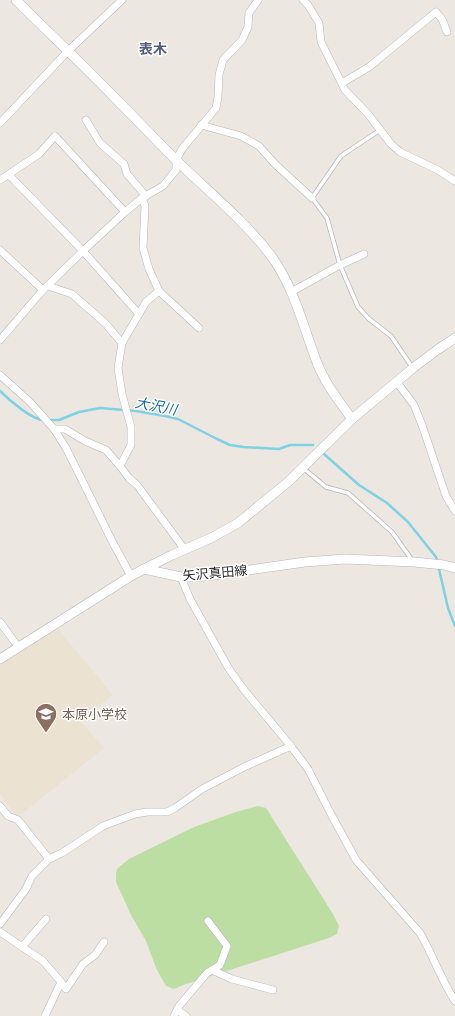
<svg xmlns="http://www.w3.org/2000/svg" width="455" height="1016" font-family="Helvetica,'Noto Sans JP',sans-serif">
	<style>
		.education { fill: #ece2d2 }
		.green { fill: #bcdea3 }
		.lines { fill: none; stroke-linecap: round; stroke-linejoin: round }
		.stream { stroke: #7fd1e4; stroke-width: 2.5 }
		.lane-casing { stroke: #b4b7bf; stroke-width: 5 }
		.street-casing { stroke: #b4b7bf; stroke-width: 8 }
		.secondary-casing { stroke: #b4b7bf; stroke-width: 10 }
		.lane { stroke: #fff; stroke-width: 3.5 }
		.street { stroke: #fff; stroke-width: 7 }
		.secondary { stroke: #fff; stroke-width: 9 }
		.labels { text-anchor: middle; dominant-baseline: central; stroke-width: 3; stroke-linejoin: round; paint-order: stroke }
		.street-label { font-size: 13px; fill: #2d2d2d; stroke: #fff }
		.education-label { font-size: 13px; fill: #785e54; stroke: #fff; text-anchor: start }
		.neighbourhood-label { font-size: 14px; font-weight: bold; fill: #515c7a; stroke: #fff }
		.water-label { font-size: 14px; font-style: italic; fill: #1b7393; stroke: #fff }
	</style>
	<rect width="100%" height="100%" fill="#ede7e1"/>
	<polygon class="education" points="57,628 113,695 80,721 104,748 18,817 0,794 0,665"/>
	<polygon class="green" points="258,806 266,808 333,914 339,926 337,934 329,938 183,985 174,989 166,986 156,968 146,941 131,915 116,882 116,874 117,869 129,859 194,827 236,812"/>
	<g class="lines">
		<g class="stream">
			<path d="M0 391C9 400 32 420 44 420"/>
			<polyline points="49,420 59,420 79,412 100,408 136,411 165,416 178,419 217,439 230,445 243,447 279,449 290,445 313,445"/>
			<polyline points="324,454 359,485 387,503 408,522 436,557 437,560"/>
			<polyline points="439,569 448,608 455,626"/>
		</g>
		<g class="lane-casing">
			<g id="lane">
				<polyline points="380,130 341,156 312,198 327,218 340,265 358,307 369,319 391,336 412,367"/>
				<polyline points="303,468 326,487 348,493 392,532 412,560"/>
			</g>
		</g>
		<g class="street-casing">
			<g id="street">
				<polyline points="303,0 308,5 319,23 321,42 345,90 368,114 391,144 400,152 438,170 455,181"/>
				<polyline points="342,83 369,67 436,12 442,19 447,32"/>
				<polyline points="86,120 100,143 124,164 127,174 146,196"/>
				<polyline points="0,123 68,51 122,0"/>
				<polyline points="201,125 241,136 259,146 275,164 312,198"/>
				<polyline points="9,175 83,251 139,314"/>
				<polyline points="0,180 39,154 55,136 125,212"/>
				<polyline points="142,198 145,206 143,248 149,269 159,291 199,328"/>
				<polyline points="0,250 43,290"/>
				<polyline points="48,286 72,294 105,323 122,343"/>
				<polyline points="291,292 340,265 364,254"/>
				<polyline points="0,340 43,290 83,251 125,212 142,198 163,186 176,170 176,160 182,149 216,108 218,97 219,75 223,60 242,40 248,27 249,13 258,0"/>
				<polyline points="0,375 30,402 54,429 66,448 79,474 113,543 131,576"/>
				<polyline points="396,381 414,405 422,425 446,496 455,511"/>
				<polyline points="54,429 65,429 85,441 106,450 120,466 129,478 137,485 185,550"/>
				<polyline points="120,466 131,445 131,427 122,394 118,368 122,343 146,302 159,291"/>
				<path d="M181 577 190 599 229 669 245 691 290 745 308 769 332 816 356 860 420 933C433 955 441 980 455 1001"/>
				<polyline points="0,622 19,648"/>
				<polyline points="0,806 8,816 18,820 49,859"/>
				<polyline points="0,924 26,889 32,876 49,859 62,853 103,826 135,814 147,812 167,812 175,808 202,789 244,767 291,746"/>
				<polyline points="0,932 43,961 61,982 45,1016"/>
				<polyline points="22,947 46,919"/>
				<polyline points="212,970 232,979 273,990"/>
				<polyline points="61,982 66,989 83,964 95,955 104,942"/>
				<polyline points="177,1010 186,1016"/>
				<polyline points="174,1016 179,1006 207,973 220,965 227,946 208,921"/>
			</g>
		</g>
		<g class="secondary-casing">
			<g id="secondary">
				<path d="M16 0C49 33 83 65 115 98 136 119 156 140 177 161 209 192 245 221 272 257 294 288 303 325 316 360 324 382 338 400 352 419"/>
				<polyline points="144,569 172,555 211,538 238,523 288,482 352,419 413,368 437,350 455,338"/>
				<polyline points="0,659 131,576 144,569 181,577 196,577 214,575 305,562 345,559 414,562 444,565 455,568"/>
			</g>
		</g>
		<use href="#lane" class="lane"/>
		<use href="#street" class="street"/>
		<use href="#secondary" class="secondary"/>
	</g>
	<defs>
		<g id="school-pin" transform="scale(1.15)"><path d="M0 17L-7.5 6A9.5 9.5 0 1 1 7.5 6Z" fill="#8d6e63" stroke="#fff"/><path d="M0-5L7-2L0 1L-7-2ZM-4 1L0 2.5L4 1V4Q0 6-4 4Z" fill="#fff"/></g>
	</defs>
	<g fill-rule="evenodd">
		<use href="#school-pin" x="46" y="714"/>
	</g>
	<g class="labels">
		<g class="street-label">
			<text transform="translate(215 573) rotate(-5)">矢沢真田線</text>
		</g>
		<g class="education-label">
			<text x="62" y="714">本原小学校</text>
		</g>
		<g class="neighbourhood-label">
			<text x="153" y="49">表木</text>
		</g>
		<g class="water-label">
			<text transform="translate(156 406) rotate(11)">大沢川</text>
		</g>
	</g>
</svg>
